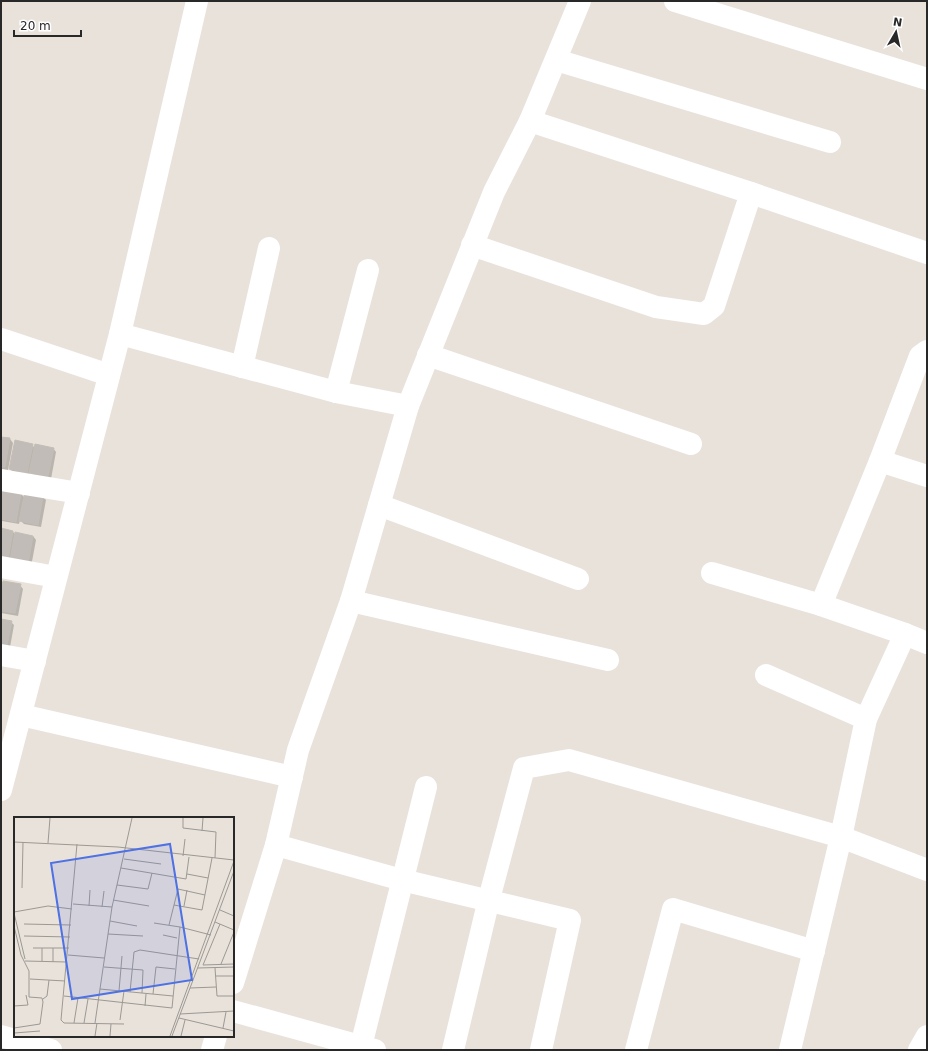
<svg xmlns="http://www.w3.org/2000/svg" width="928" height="1051" font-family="'DejaVu Sans',sans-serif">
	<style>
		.shadow { fill: #0003 }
		.building { fill: #c1bcb8; stroke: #c3beb5 }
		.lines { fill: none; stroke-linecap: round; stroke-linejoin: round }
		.minor { stroke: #fff; stroke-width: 22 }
		.inset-road { fill: none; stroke: #9c9893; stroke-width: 1 }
		.view { fill: #4e71e3; fill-opacity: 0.15; stroke: #4e71e3; stroke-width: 2 }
		.inset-edge { fill: none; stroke: #282828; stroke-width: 2 }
	</style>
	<rect width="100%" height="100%" fill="#e9e2db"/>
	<g class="shadow">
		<polygon points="1,438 10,439 13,443 8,470 1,469"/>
		<polygon points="32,445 35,448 53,448 56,452 51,479 34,476 31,473 30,475 13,472 10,469"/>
		<polygon points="1,490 4,493 21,494 25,498 43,497 46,500 41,527 24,524 20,520 19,524 2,521 1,520"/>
		<polygon points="1,529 13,532 16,535 33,536 36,540 31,567 1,560"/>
		<polygon points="20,585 23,589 18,616 1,613 1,594"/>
		<polygon points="1,620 11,622 14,625 9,653"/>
	</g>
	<g class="building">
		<polygon points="1,437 10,438 5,467 1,467"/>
		<polygon points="15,440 33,444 27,473 9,469"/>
		<polygon points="35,444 54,448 48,476 29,473"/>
		<polygon points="3,489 21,493 16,522 1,519 1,502"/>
		<polygon points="25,492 43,496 38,525 19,521"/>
		<polygon points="1,528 13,531 8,560 1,558"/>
		<polygon points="15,532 33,536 28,564 10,561"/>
		<polygon points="3,581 21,584 15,613 1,611 1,589"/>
		<polygon points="1,619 12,621 6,650 1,649"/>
	</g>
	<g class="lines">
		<g class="minor">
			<polyline points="675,1 927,79"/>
			<polyline points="556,60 830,142"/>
			<polyline points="530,121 751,193 927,253"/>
			<polyline points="472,245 656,307 704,314 714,306 751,193"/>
			<polyline points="120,334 336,392 408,406"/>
			<polyline points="1,339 109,375"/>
			<polyline points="428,355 691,444"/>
			<polyline points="242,367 269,248"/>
			<polyline points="336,392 368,270"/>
			<polyline points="880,461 920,356 927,351"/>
			<polyline points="1,480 79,493"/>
			<polyline points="379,505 578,579"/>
			<polyline points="1,567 56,577"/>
			<polyline points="712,573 821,605 905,634"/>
			<polyline points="351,601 608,660"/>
			<polyline points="821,605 880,461 927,476"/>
			<polyline points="1,655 35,661"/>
			<polyline points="766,675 866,719"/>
			<polyline points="21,715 292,777"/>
			<polyline points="1,790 120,334 197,1"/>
			<polyline points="276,845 402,880 570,920 541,1050"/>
			<polyline points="233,983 276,845 298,750 351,601 408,406 494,192 530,121 580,1"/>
			<polyline points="233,1011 375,1050"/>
			<polyline points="1,1036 51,1050"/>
			<polyline points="361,1046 426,787"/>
			<polyline points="212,1050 216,1036"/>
			<polyline points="453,1050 489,899 524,768 569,760 841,837 927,870"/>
			<polyline points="636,1050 673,909 814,951"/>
			<polyline points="790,1050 841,837 866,719 905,634 927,643"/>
			<polyline points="919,1050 927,1036"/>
		</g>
	</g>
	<g transform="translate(14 817)">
		<rect width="220" height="220" fill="#e9e2db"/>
		<path class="inset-road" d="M169 1V11L202 15 201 41M188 14 189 1M0 25 104 30 220 43M34 26 36 1M63 27 47 203 50 206 110 207M169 39 171 22M110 42 147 47M107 51 172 62 175 40M173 57 194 61M103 68 134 72 138 56M8 71 9 25M99 83 135 89M59 87 98 90M160 88 164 72 191 78M75 89 76 73M170 89 173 73M88 90 90 74M206 93 220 99M0 95 34 89 58 92M0 96 11 142M96 104 123 109M201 105 220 113M140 106 166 110M10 107 57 108M206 107 189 148 220 147M155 108 160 88 188 93 198 41M0 109 7 138 15 154V180L28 181 29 185 26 207 0 211M94 117 129 119M149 118 163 121M10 119 56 120M19 131H55M54 138 90 141M11 144 53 145M28 144V131M39 145V131M207 147 220 115M90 150 129 153 128 176M184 151 220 150M201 151 203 179H220M202 159H220M16 162 51 164M176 171 202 170M86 172 159 179M105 174 108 139M116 175 120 135 126 133 185 142M139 177 142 150 161 152M50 179 158 191 166 110 197 118M29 182 33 179 35 163M0 189 14 188 12 178M131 189 132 177M166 197 220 194M165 201 220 214M106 203 110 174M60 206 64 181M70 206 74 182M81 206 98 90 118 1M209 211 212 195M0 216 26 214M81 219 83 206M96 219 97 207M156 219 220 44M158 219 220 54M167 219 171 203"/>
		<path class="view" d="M156 27 178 163 58 182 37 46Z"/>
		<rect width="220" height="220" class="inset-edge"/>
	</g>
	<rect width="928" height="1051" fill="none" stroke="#282828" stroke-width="4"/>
	<g transform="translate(896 32) rotate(9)" stroke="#ffffff" stroke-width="3" paint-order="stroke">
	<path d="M0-3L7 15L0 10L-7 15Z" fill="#282828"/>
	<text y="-6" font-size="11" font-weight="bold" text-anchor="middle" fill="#282828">N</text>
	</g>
	<path d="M14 30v6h67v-6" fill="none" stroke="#282828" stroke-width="2"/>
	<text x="20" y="30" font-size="12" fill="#282828" stroke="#ffffff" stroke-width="3" paint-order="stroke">20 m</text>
</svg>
